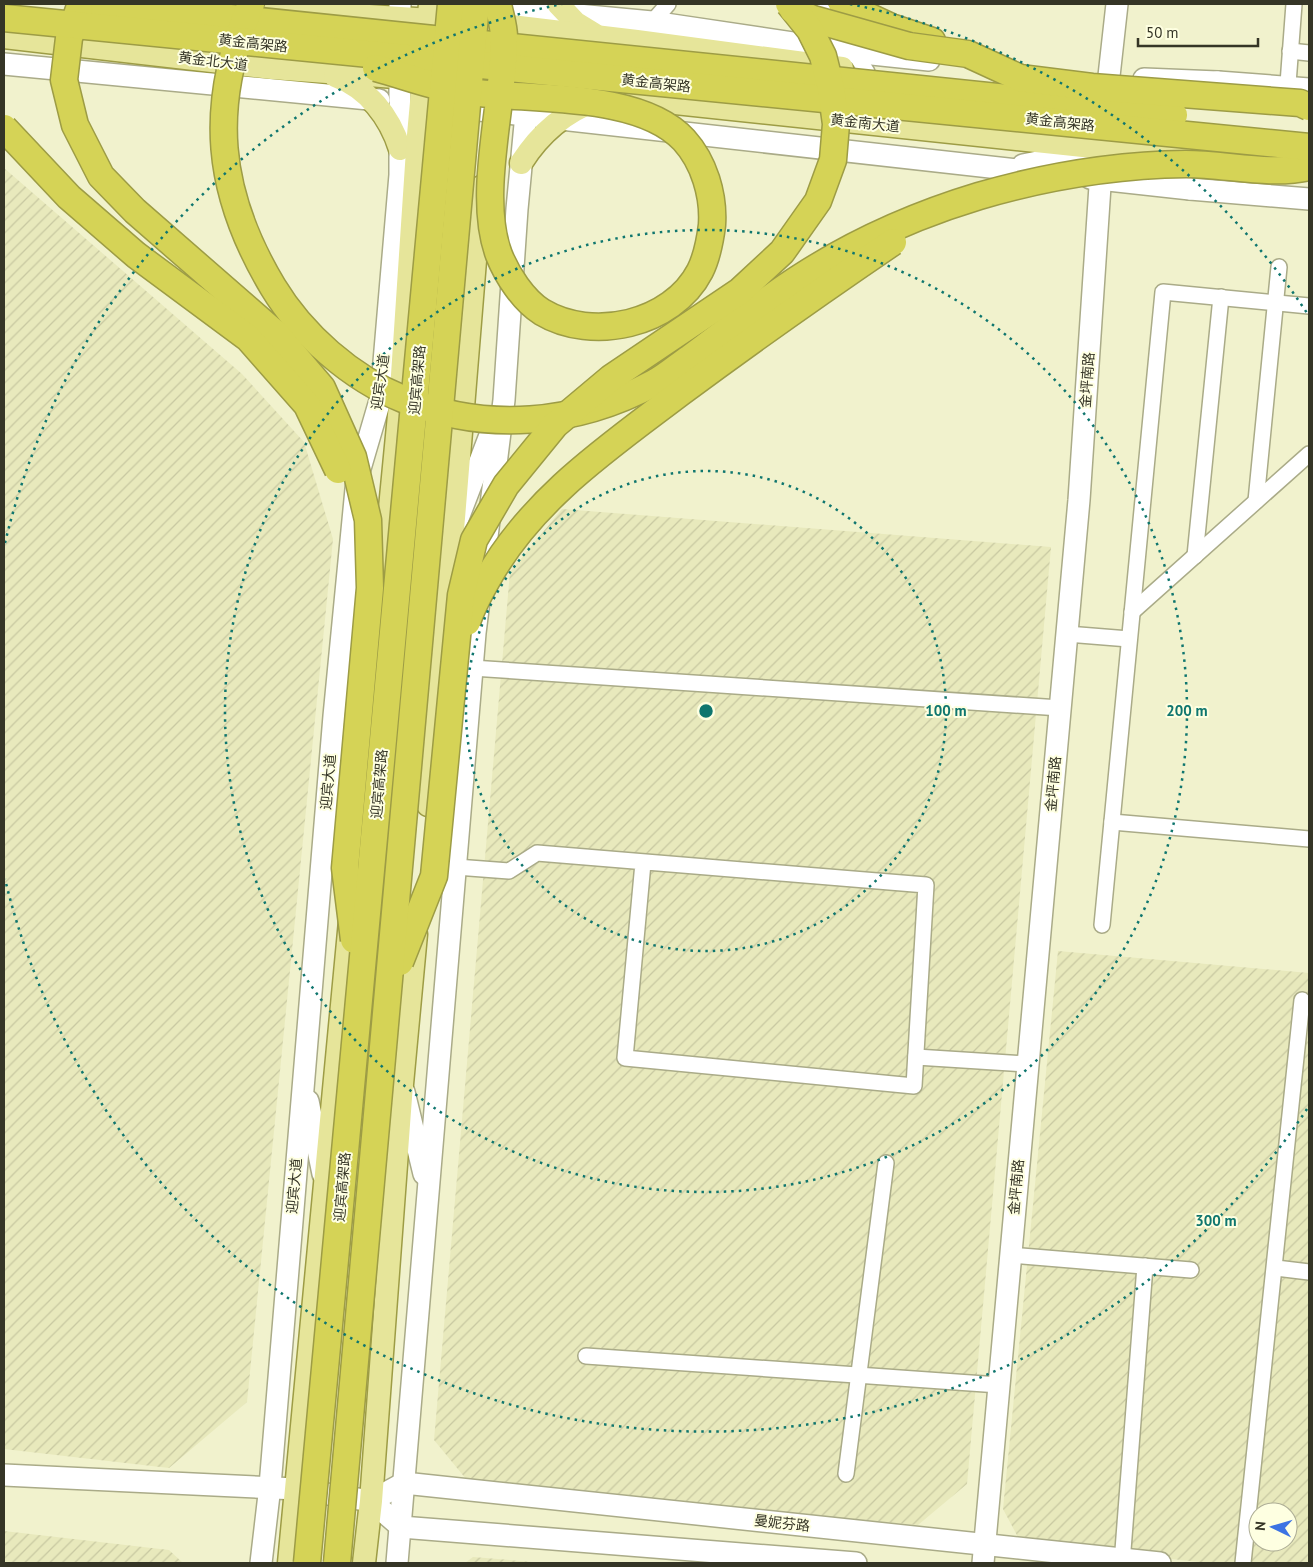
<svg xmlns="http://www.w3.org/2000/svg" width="1313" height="1567" font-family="'PT Sans','Noto Sans SC',sans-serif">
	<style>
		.industrial { fill: url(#industrial-furrows); fill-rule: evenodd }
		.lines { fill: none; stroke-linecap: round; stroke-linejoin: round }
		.street-casing { stroke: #aaab88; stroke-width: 18 }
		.secondary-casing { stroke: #aaab88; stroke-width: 24 }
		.primary-casing { stroke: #9d9c45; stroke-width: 25 }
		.highway-casing { stroke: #9d9c45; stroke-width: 29 }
		.street { stroke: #fff; stroke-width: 15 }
		.secondary { stroke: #fff; stroke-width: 21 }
		.primary { stroke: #e6e59a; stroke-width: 22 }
		.highway { stroke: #d5d356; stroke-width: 26 }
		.highway-bridge-casing { stroke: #9d9c45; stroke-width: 29; stroke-linecap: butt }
		.highway-bridge { stroke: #d5d356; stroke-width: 26 }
		.ring { fill: none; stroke: #0f766e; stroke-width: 2.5; stroke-dasharray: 2.5 5 }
		.labels { text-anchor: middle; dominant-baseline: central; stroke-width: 4; stroke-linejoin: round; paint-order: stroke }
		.street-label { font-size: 14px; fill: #353526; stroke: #feffe1 }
		.centre { fill: #0f766e; stroke: #feffe1; stroke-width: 2.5 }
		.ring-label { font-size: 15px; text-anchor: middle; font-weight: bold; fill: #0f766e; stroke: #feffe1; stroke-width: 4; stroke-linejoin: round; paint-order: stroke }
	</style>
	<defs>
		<pattern id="industrial-furrows" width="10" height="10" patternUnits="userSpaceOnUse" patternTransform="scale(1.25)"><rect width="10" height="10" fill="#e8e9bc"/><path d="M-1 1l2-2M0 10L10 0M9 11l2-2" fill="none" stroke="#c8c8a1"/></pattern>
	</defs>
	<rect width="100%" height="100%" fill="#f1f2cd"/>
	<g class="industrial">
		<polygon points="4,168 242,374 304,442 333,539 247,1402 169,1468 4,1449"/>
		<polygon points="562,509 1051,547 967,1484 918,1525 471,1485 434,1440 510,572"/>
		<path d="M1058 951 1309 973V1563H1209L1021 1543 1003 1509ZM1258 1512H1288V1542H1258Z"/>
		<polygon points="4,1531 169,1550 183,1563 4,1563"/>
		<polygon points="473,1557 546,1563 465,1563"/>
	</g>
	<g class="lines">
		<g class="street-casing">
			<g id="street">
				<polyline points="818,4 833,24"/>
				<polyline points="647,28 668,4"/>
				<polyline points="850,46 867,72"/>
				<polyline points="1290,51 1309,53"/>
				<polyline points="1287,97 1294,4"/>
				<polyline points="1256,501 1279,267"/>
				<polyline points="1195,556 1221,297"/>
				<polyline points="1132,612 1309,454"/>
				<polyline points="1067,634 1129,639"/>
				<polyline points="472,668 1060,708"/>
				<polyline points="1112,822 1309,839"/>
				<polyline points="456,867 509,871 537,853 926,885 914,1086 625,1058 643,863"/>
				<polyline points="1102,925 1163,292 1309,306"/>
				<polyline points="916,1057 1027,1064"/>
				<polyline points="1010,1255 1191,1270"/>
				<polyline points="1276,1268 1309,1272"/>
				<polyline points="586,1356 999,1385"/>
				<polyline points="846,1474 886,1163"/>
				<polyline points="1122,1563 1145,1266"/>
				<polyline points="1243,1563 1302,1000"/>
			</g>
		</g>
		<g class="secondary-casing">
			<g id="secondary">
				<polyline points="483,6 652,22 853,52 929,60"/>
				<polyline points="532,47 536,4"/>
				<polyline points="4,64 379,100"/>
				<polyline points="1144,79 1218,82"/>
				<polyline points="1205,84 1218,82 1309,89"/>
				<polyline points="1106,103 1117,4"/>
				<polyline points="452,107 1053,174"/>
				<polyline points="1023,165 1096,150"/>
				<polyline points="1090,178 1190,189"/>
				<polyline points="1179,184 1190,189 1309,199"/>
				<polyline points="457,521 492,430"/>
				<polyline points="404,1092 424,1174"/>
				<polyline points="308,1101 323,1174"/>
				<polyline points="4,1475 296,1489 371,1501 401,1527 856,1563"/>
				<polyline points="371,1501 404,1483 1160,1563"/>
				<polyline points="261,1563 270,1486 334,716 357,479 381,397 400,175 400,4"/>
				<polyline points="397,1563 475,633 504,400 517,209 529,82"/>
				<polyline points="983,1563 1079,500 1102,156"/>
			</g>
		</g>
		<g class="primary-casing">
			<g id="primary">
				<polyline points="558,4 576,23 594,34"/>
				<polyline points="275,10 494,24 637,41 842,68"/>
				<polyline points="4,37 272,68 395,77"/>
				<path d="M335 76C368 88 390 117 400 149"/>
				<polyline points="609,96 1102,148 1186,154"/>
				<path d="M521 163C540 133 564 112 598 100"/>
				<polyline points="380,611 400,405 418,135 430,4"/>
				<polyline points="428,805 453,530 481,187"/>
				<polyline points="289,1563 350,921"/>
				<polyline points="364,1563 371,1501 402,1084 416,934"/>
			</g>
		</g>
		<g class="highway-casing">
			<polyline id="highway" points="842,4 891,27 932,41"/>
		</g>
		<use href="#street" class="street"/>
		<use href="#secondary" class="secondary"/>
		<use href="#primary" class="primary"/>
		<use href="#highway" class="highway"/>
		<g class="highway-bridge-casing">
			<g id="highway-bridge">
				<polyline points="94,4 1174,115"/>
				<path d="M251 4C208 107 216 192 273 287 302 335 351 378 403 399 486 433 576 425 654 383 667 376 678 366 690 358 727 331 763 301 801 277 857 241 916 215 979 196 1047 176 1116 165 1186 164 1227 164 1269 176 1309 167"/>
				<polyline points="79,9 69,38 64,80 75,125 101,176 135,211 276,334 322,388 353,457 368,520 370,588 345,868 354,940"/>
				<polyline points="793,10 813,19 909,46 968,54 1020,78 1092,87 1300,103 1309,107"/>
				<polyline points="4,18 1309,147"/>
				<path d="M376 68C402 75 428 85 455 90 520 102 637 89 684 140 704 162 714 195 712 225 710 241 707 257 700 271 672 325 592 342 542 312 523 300 507 275 499 255 476 195 505 101 504 37 504 26 500 15 498 4"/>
				<polyline points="4,128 69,197 136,255 248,338 307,405 338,470"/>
				<path d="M467 622C472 606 480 592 488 578 533 498 609 447 680 393 750 341 821 291 893 242"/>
				<polyline points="400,962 434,876 461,595 474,540 506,485 555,425 611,378 740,291 782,252 818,201 833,160 836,124 831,88 823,56 810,30 789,4"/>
				<polyline points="307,1563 451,4"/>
				<polyline points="337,1563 476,4"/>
			</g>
		</g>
		<use href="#highway-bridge" class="highway-bridge"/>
	</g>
	<g class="ring">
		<circle cx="706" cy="711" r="240"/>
		<circle cx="706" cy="711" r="481"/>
		<path d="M1307 1109A721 721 0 0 1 5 879M5 543A721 721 0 0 1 562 4M850 4A721 721 0 0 1 1307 313"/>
	</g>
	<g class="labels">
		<g class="street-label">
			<text transform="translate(253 43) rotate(6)">黄金高架路</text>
			<text transform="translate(213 61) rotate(7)">黄金北大道</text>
			<text transform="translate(656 83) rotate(6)">黄金高架路</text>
			<text transform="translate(1060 122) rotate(6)">黄金高架路</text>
			<text transform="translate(865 123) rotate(6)">黄金南大道</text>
			<text transform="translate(417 380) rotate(-85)">迎宾高架路</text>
			<text transform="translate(1087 380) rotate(-86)">金坪南路</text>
			<text transform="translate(380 382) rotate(-82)">迎宾大道</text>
			<text transform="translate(328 782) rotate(-85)">迎宾大道</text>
			<text transform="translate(379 784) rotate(-85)">迎宾高架路</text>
			<text transform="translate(1053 784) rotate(-85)">金坪南路</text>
			<text transform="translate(294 1186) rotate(-85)">迎宾大道</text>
			<text transform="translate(342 1187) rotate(-85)">迎宾高架路</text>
			<text transform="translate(1016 1187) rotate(-85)">金坪南路</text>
			<text transform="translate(782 1523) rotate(6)">曼妮芬路</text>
		</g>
	</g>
	<circle cx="706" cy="711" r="8" class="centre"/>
	<g class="ring-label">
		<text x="946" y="716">100 m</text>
		<text x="1187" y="716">200 m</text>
		<text x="1216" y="1226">300 m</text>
	</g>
	<rect width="1313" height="1567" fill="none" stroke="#353526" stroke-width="10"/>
	<g transform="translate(1273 1527) rotate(275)"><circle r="24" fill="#feffe1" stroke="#aeae96"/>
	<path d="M0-4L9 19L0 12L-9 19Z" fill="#3c73e3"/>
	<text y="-8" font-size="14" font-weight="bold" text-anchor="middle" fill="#353526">N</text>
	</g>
	<path d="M1138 38v8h120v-8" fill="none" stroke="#353526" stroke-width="2.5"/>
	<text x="1146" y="38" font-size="15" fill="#353526" stroke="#feffe1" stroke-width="4" paint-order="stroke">50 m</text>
</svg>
